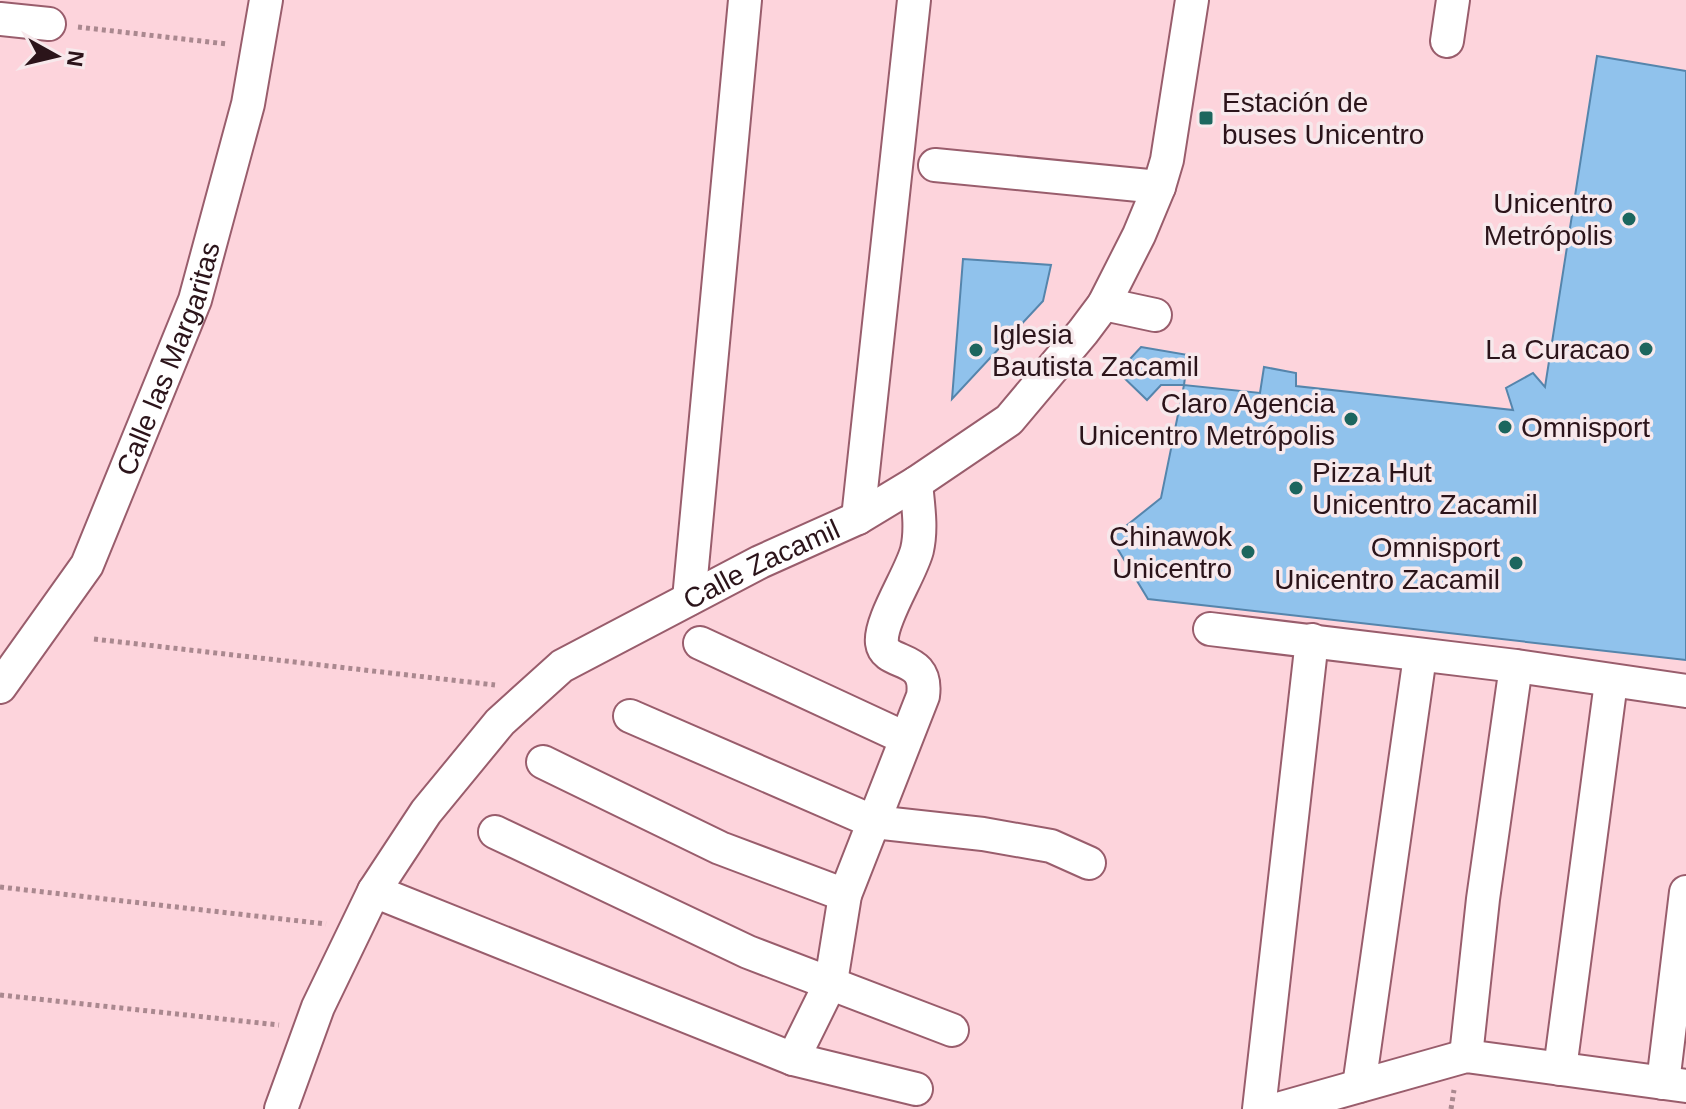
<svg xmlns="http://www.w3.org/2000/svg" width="1686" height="1109" font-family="Arial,sans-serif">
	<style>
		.building { fill: #90c2ec; stroke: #5585ac; stroke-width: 2 }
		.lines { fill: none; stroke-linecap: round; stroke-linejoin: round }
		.minor-casing { stroke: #995d6c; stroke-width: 36 }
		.path { stroke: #aa888f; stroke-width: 5; stroke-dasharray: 4 4; stroke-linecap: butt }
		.minor { stroke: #fff; stroke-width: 32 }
		.poi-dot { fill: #1c665e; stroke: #f7e9ec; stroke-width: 3 }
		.labels { text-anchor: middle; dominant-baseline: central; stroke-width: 7; stroke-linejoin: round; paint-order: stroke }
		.poi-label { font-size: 28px; fill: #2b141a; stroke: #f7e9ec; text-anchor: end }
		.street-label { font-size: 28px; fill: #2b141a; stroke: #f7e9ec }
	</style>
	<rect width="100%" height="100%" fill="#fdd4dc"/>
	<g class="building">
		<polygon points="1597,56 1686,71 1686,660 1148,599 1111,538 1161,498 1184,385 1260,393 1264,367 1296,373 1296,386 1513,410 1506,388 1533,373 1545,387"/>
		<polygon points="963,259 1051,265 1043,301 952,399"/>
		<polygon points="1141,347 1188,355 1184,385 1161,385 1147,400 1118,372"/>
	</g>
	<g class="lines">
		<g class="minor-casing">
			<g id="minor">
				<polyline points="0,19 49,24"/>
				<polyline points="1447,41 1453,0"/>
				<polyline points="935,165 1159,187"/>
				<polyline points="1104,304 1155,315"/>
				<polyline points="858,518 914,0"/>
				<polyline points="689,599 745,0"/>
				<polyline points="1210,629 1516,666 1686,691"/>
				<polyline points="700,643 905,738"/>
				<path id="s1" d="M0 687 87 565 195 300 248 104 266 0"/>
				<polyline points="630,716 874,822 983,834 1051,846 1089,863"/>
				<polyline points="543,762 720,848 845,895"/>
				<polyline points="495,832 748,952 952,1030"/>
				<polyline points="374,891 793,1059 916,1089"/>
				<polyline points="1466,1056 1483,899 1516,666"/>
				<path d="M793 1059 831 982 845 895 923 696C929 653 885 667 882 643 879 621 911 574 917 550 922 528 918 505 916 483"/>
				<polyline points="1560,1069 1611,682"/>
				<polyline points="1663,1083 1686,892"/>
				<polyline points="1359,1086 1420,656"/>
				<path id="s2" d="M281 1109 318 1007 374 891 426 812 500 722 562 666 760 562 858 518 916 483 1009 420 1083 332 1104 304 1139 235 1159 187 1167 160 1192 0"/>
				<polyline points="1259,1109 1312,640"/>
				<polyline points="1278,1109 1466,1056 1686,1086"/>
			</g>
		</g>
		<g class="path">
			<polyline points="78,27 227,44"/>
			<polyline points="94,639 495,685"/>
			<polyline points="0,887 326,924"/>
			<polyline points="0,995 279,1025"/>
			<polyline points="1451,1109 1454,1090"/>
		</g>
		<use href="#minor" class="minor"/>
	</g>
	<g class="poi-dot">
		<rect x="1198" y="110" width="16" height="16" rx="4"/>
		<circle cx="1629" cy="219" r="8"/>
		<circle cx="1646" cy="349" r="8"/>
		<circle cx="976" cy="350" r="8"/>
		<circle cx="1351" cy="419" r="8"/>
		<circle cx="1505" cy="427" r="8"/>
		<circle cx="1296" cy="488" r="8"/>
		<circle cx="1248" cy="552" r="8"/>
		<circle cx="1516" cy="563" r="8"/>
	</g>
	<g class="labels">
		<g class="poi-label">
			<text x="1222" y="102" text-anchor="start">Estación de<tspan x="1222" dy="32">buses Unicentro</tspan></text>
			<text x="1613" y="203">Unicentro<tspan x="1613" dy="32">Metrópolis</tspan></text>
			<text x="992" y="334" text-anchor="start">Iglesia<tspan x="992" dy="32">Bautista Zacamil</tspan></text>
			<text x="1630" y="349">La Curacao</text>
			<text x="1335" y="403">Claro Agencia<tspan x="1335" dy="32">Unicentro Metrópolis</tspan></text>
			<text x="1521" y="427" text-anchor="start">Omnisport</text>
			<text x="1312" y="472" text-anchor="start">Pizza Hut<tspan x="1312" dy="32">Unicentro Zacamil</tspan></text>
			<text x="1232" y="536">Chinawok<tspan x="1232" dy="32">Unicentro</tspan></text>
			<text x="1500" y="547">Omnisport<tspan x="1500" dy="32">Unicentro Zacamil</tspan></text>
		</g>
		<g class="street-label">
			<text stroke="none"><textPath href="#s1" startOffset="372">Calle las Margaritas</textPath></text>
			<text stroke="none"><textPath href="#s2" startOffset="756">Calle Zacamil</textPath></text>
		</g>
	</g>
	<g transform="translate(56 56) rotate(98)" stroke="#f7e9ec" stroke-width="6" paint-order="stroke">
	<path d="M0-6L14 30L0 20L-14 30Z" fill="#2b141a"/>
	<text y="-12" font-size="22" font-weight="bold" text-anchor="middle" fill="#2b141a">N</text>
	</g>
</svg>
